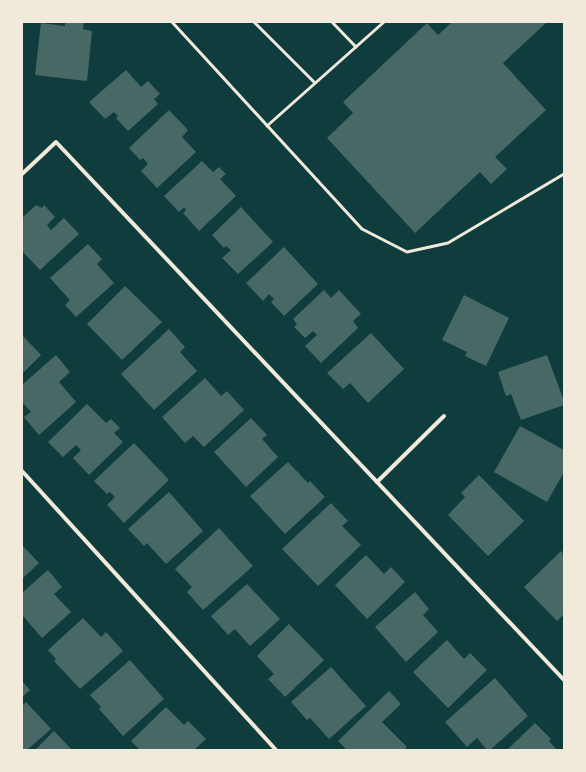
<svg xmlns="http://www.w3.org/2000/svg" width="586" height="772" font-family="Helvetica,sans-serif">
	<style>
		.building { fill: #486865 }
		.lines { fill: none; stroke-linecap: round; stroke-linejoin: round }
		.service { stroke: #f1e9da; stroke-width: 3 }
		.minor { stroke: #f1e9da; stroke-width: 4 }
	</style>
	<rect width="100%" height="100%" fill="#0f3d3e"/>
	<g class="building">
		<polygon points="65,22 84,22 83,29 92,31 87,81 35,75 41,23 65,26"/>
		<polygon points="452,22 547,22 503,63 546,110 495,157 507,169 491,184 480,172 415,233 327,138 353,113 343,102 427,23 438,35"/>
		<polygon points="126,70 141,87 148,81 160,94 154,99 158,104 128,131 116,118 118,116 114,112 105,119 89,102"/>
		<polygon points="169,110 188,130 182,137 196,152 157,188 141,171 148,164 143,158 140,160 129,148"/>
		<polygon points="202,161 213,172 219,167 226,174 220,179 236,196 199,231 183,213 186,210 184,207 179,212 164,196"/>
		<polygon points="36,205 42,208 44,205 55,217 47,225 51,230 64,218 79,234 40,270 22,251 22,218"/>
		<polygon points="241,207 273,242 238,274 222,258 231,250 226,246 224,248 212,235"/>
		<polygon points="88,244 102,259 97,264 114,283 76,317 65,305 70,300 50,278"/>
		<polygon points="284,247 318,284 284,316 271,302 274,299 269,294 263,301 246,283"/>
		<polygon points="125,286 162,322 122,360 87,324"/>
		<polygon points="324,290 331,298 339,290 361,314 353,321 358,328 321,363 305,346 317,335 313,331 305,338 294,327 297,324 293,319"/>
		<polygon points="464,295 509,318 486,366 465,356 467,352 442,340"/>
		<polygon points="169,329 185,347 180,352 197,371 154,410 121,374"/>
		<polygon points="371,333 404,369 368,403 350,383 343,389 327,373"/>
		<polygon points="22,335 41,355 22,374"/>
		<polygon points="56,355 70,372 59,382 76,402 39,435 24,417 31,412 22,402 22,385"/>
		<polygon points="547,355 564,401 564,405 521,420 511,394 506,396 498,372"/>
		<polygon points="205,378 221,396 227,391 244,410 204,447 193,436 185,443 162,417"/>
		<polygon points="87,404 106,423 111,419 120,428 114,433 123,442 89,475 73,458 81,450 76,445 63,457 48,442"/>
		<polygon points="251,418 267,435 262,439 278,457 246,487 214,452"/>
		<polygon points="520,426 564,450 564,472 547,502 494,472"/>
		<polygon points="134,443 169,480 124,523 107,505 115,497 110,492 107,494 94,481"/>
		<polygon points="288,462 308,483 310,481 325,497 285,534 250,496"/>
		<polygon points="479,475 524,521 488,556 448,515 465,497 461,493"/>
		<polygon points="169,492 203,531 166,564 147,543 144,546 128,529"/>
		<polygon points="331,503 348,521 342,526 361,545 318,586 282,549"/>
		<polygon points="219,528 253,566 203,610 187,592 192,587 175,569"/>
		<polygon points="22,545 39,563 22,579"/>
		<polygon points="561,551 564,555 564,614 557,621 524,587"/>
		<polygon points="366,555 384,574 391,567 405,582 367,619 335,585"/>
		<polygon points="48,570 62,587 54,594 71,612 42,638 22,615 22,593"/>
		<polygon points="247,584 280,619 250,646 235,629 228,635 211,616"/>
		<polygon points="415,592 429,609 423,615 438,632 406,662 375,627"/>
		<polygon points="83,618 101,637 106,632 123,651 80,689 54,661 56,659 48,650"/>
		<polygon points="289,624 324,660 285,697 268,679 274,674 257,656"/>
		<polygon points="447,640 464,659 470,653 487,670 448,708 413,672"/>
		<polygon points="130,660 164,699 123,736 99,709 101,707 90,695"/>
		<polygon points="331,667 366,706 329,739 310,718 307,720 291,702"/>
		<polygon points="495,678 528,716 490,750 487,750 477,738 467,747 445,722"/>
		<polygon points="22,681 30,690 22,697"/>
		<polygon points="389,691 401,704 382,722 407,747 404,750 347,750 338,741"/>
		<polygon points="26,702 51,729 27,750 22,750 22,706"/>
		<polygon points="166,707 184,725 188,721 206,739 194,750 138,750 139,749 131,741"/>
		<polygon points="535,723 551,739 549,741 557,750 507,750"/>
		<polygon points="54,731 72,750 35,750"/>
	</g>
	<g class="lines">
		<g class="service">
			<polyline points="172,22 362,229 407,252 448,243 564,174"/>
			<polyline points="254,22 315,83"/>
			<polyline points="332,22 356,47"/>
			<polyline points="267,126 384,22"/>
		</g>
		<g class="minor">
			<polyline points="22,174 56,142 564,680"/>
			<polyline points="22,471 276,750"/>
			<polyline points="377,482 444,416"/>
		</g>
	</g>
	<rect width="586" height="772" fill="none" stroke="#f1e9da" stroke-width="46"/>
</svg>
